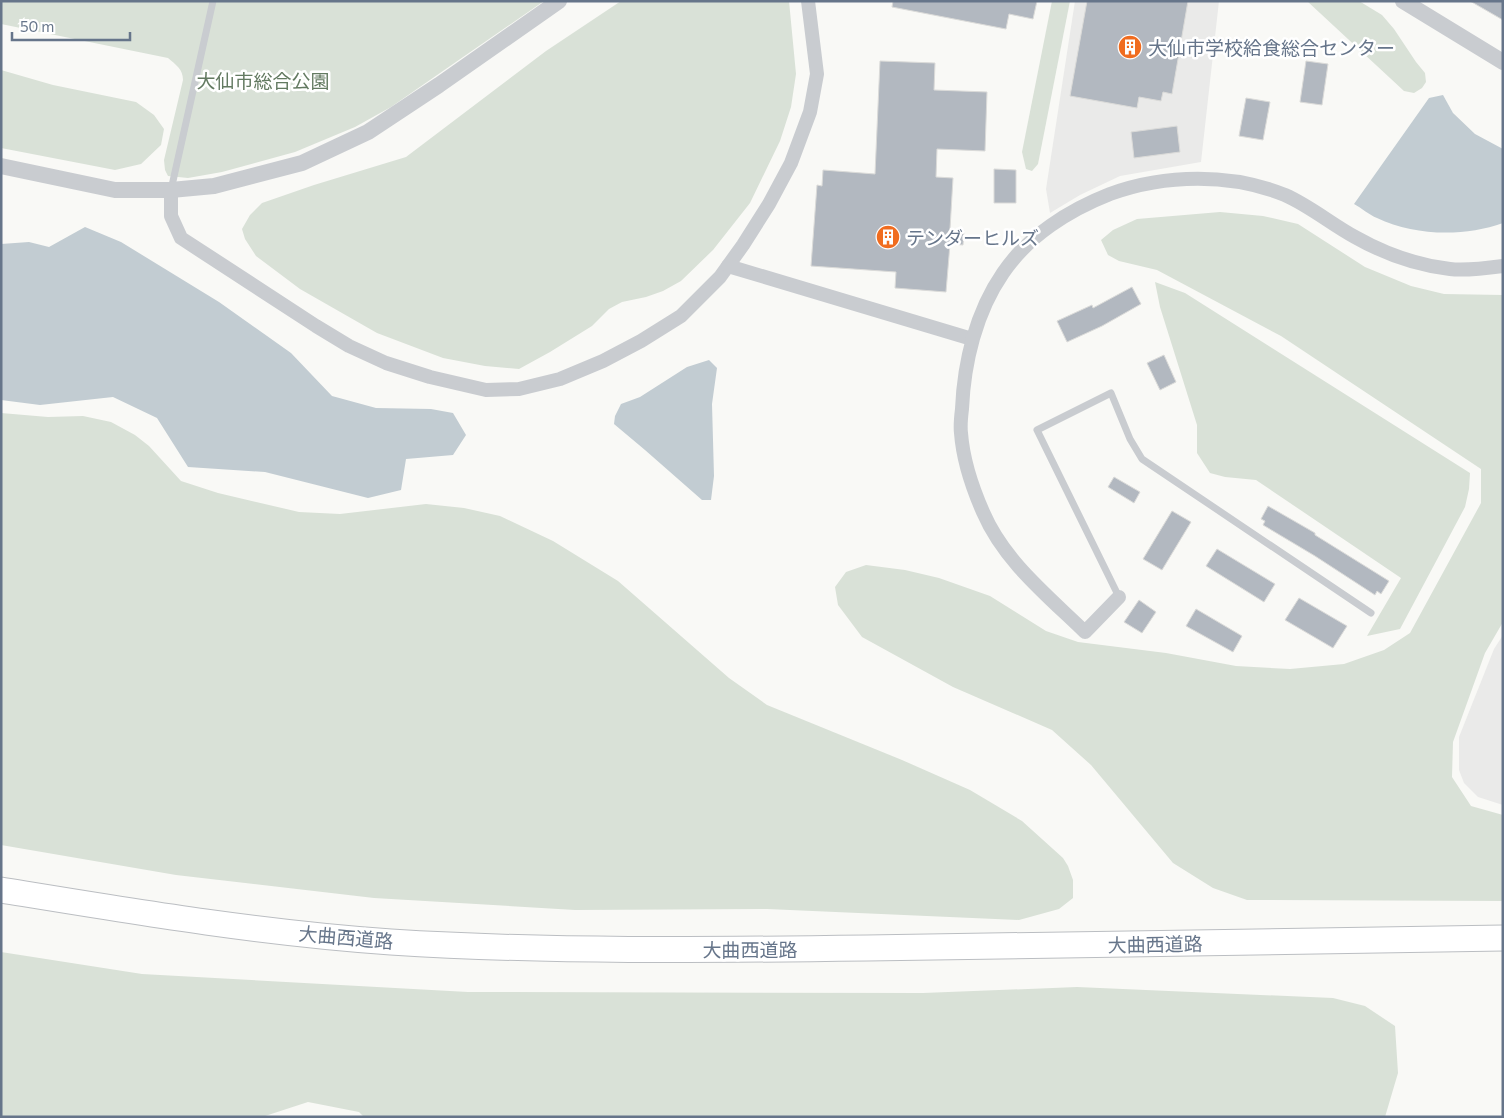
<svg xmlns="http://www.w3.org/2000/svg" width="1504" height="1118" font-family="Commissioner,'Noto Sans JP',sans-serif">
	<style>
		.built { fill: #eaeae9 }
		.green { fill: #d9e1d7 }
		.water { fill: #c2ccd2 }
		.building { fill: #b2b8c0; stroke: #dbdbd9 }
		.lines { fill: none; stroke-linecap: round; stroke-linejoin: round }
		.motorway-casing { stroke: #bbbec2; stroke-width: 27 }
		.service { stroke: #c9ccd0; stroke-width: 7 }
		.minor { stroke: #c9ccd0; stroke-width: 14 }
		.tertiary { stroke: #c9ccd0; stroke-width: 16 }
		.motorway { stroke: #fff; stroke-width: 25 }
		.labels { text-anchor: middle; dominant-baseline: central; stroke-width: 5; stroke-linejoin: round; paint-order: stroke }
		.poi-label { font-size: 19px; fill: #66758a; stroke: #fff; text-anchor: start }
		.park-label { font-size: 19px; fill: #637a61; stroke: #fff }
		.street-label { font-size: 19px; fill: #66758a; stroke: #fff }
	</style>
	<rect width="100%" height="100%" fill="#f9f9f6"/>
	<g class="built">
		<polygon points="1075,1 1219,1 1201,162 1120,176 1080,195 1050,213 1046,189"/>
		<polygon points="1503,635 1503,805 1478,797 1464,783 1459,770 1459,737 1494,649"/>
	</g>
	<g class="green">
		<path d="M1 1H544L391 107 355 127 295 152 222 172 188 178 168 176 165 170 164 160 183 80C183 69 176 65 168 58L1 24Z"/>
		<polygon points="621,1 789,1 796,74 791,107 780,141 750,203 713,250 681,281 663,291 646,297 622,302 609,309 592,326 550,352 519,369 485,366 443,358 377,333 300,289 256,256 245,239 242,229 250,215 262,203 314,185 406,157 546,51"/>
		<polygon points="1052,1 1070,1 1038,164 1032,171 1026,169 1022,152"/>
		<polygon points="1307,1 1359,1 1382,15 1394,29 1416,62 1425,73 1426,82 1422,88 1414,93 1404,91"/>
		<polygon points="1,70 53,85 136,102 154,115 164,129 161,145 141,164 115,170 1,148"/>
		<polygon points="1220,212 1263,216 1298,224 1365,267 1411,286 1444,294 1503,295 1503,622 1485,653 1453,742 1452,777 1471,806 1503,815 1503,901 1247,900 1213,888 1173,863 1091,765 1052,730 953,687 862,637 838,605 835,587 846,572 866,565 905,570 939,578 990,596 1046,631 1078,642 1166,653 1236,666 1290,669 1344,664 1384,650 1410,633 1481,503 1481,469 1281,336 1157,270 1119,261 1108,255 1101,240 1113,230 1137,219"/>
		<polygon points="1155,282 1185,293 1470,473 1469,489 1465,507 1400,629 1367,636 1401,578 1256,480 1225,477 1210,473 1197,453 1197,425 1160,307"/>
		<polygon points="1,413 48,417 83,416 111,422 135,435 149,446 181,481 218,493 299,512 340,514 426,504 464,508 500,516 553,541 618,581 729,678 767,705 902,760 970,790 1022,821 1063,858 1068,866 1073,880 1073,898 1059,909 1019,920 767,909 575,910 374,898 176,875 1,845"/>
		<polygon points="1,952 142,974 468,992 923,993 1077,987 1333,998 1365,1006 1395,1026 1398,1073 1385,1117 364,1117 359,1112 308,1102 262,1117 1,1117"/>
	</g>
	<g class="water">
		<path d="M1443 95 1453 113 1475 134 1503 149V223C1464 237 1415 236 1377 218 1369 215 1362 208 1354 204L1429 98Z"/>
		<polygon points="85,227 121,242 219,302 291,353 332,396 376,408 431,409 453,413 466,435 453,455 406,459 401,490 368,498 265,472 188,467 157,418 113,397 40,405 1,400 1,244 29,242 49,247"/>
		<polygon points="709,360 717,368 712,404 714,476 711,500 702,500 645,450 614,424 615,416 621,404 640,397 687,367"/>
	</g>
	<g class="building">
		<polygon points="893,1 1037,1 1033,19 1009,14 1006,29 892,7"/>
		<polygon points="1087,1 1188,1 1172,94 1163,92 1161,101 1139,97 1137,108 1070,96"/>
		<polygon points="1470,1 1503,1 1503,20"/>
		<polygon points="880,61 935,63 934,90 987,92 985,151 937,149 936,177 953,178 950,229 964,230 963,245 950,244 946,292 895,288 896,272 811,266 817,185 822,186 823,170 875,174"/>
		<polygon points="1306,61 1328,64 1322,105 1300,102"/>
		<polygon points="1246,98 1270,102 1263,140 1239,136"/>
		<polygon points="1177,126 1180,152 1134,158 1131,132"/>
		<polygon points="994,169 1016,170 1016,203 994,203"/>
		<polygon points="1132,287 1141,304 1102,326 1067,342 1057,321 1092,305 1093,308"/>
		<polygon points="1164,355 1176,382 1160,390 1147,363"/>
		<polygon points="1114,477 1140,492 1134,503 1108,487"/>
		<polygon points="1268,506 1315,533 1315,535 1389,581 1381,594 1377,591 1375,595 1315,556 1263,525 1265,521 1261,519"/>
		<polygon points="1172,511 1191,522 1162,570 1143,559"/>
		<polygon points="1217,549 1275,584 1264,602 1206,566"/>
		<polygon points="1299,598 1347,626 1333,648 1285,620"/>
		<polygon points="1139,600 1156,612 1142,633 1124,622"/>
		<polygon points="1196,609 1242,636 1233,652 1186,626"/>
	</g>
	<g class="lines">
		<g class="motorway-casing">
			<path id="motorway" d="M1 890C130 911 260 933 391 942 549 952 709 950 867 948 1079 946 1291 942 1503 938"/>
		</g>
		<g class="service">
			<polyline points="171,190 213,1"/>
			<polyline points="1119,597 1037,430 1111,393 1130,439 1142,459 1371,613"/>
		</g>
		<g class="minor">
			<polyline points="171,190 171,216 181,238 316,326 349,346 386,363 430,377 486,390 519,389 560,379 603,361 641,341 681,316 720,277 743,245 769,204 791,163 810,112 817,74 808,1"/>
			<polyline points="728,266 972,339"/>
			<path d="M1119 597 1085 632C1047 595 1004 561 983 512 972 487 963 460 961 433 960 425 961 417 962 409 964 362 976 312 1003 273 1028 236 1069 210 1110 194 1165 174 1231 173 1285 195 1310 206 1331 224 1355 237 1385 254 1415 265 1450 269 1465 271 1488 268 1503 266"/>
		</g>
		<g class="tertiary">
			<polyline points="1403,1 1503,62"/>
			<polyline points="1,166 115,190 171,190 214,186 302,163 368,132 439,85 559,1"/>
		</g>
		<use href="#motorway" class="motorway"/>
	</g>
	<defs>
		<g id="building-disc" transform="scale(1.25)"><circle r="9.5" fill="#f06c1f" stroke="#fff"/><path d="M-4-6H4V6H1V3H-1V6H-4ZM-2.5-4.3h1.7v1.8h-1.7ZM.8-4.3h1.7v1.8H.8ZM-2.5-1h1.7V.8h-1.7ZM.8-1h1.7V.8H.8Z" fill="#fff"/></g>
	</defs>
	<g fill-rule="evenodd">
		<use href="#building-disc" x="1130" y="47"/>
		<use href="#building-disc" x="888" y="237"/>
	</g>
	<g class="labels">
		<g class="poi-label">
			<text x="1148" y="47">大仙市学校給食総合センター</text>
			<text x="906" y="237">テンダーヒルズ</text>
		</g>
		<g class="park-label">
			<text x="263" y="80">大仙市総合公園</text>
		</g>
		<g class="street-label">
			<text transform="translate(346 937) rotate(5)">大曲西道路</text>
			<text transform="translate(1155 944) rotate(-1)">大曲西道路</text>
			<text x="750" y="949">大曲西道路</text>
		</g>
	</g>
	<rect width="1504" height="1118" fill="none" stroke="#66758a" stroke-width="5"/>
	<path d="M12 32v8h118v-8" fill="none" stroke="#66758a" stroke-width="2.5"/>
	<text x="20" y="32" font-size="15" fill="#66758a" stroke="#ffffff" stroke-width="4" paint-order="stroke">50 m</text>
</svg>
